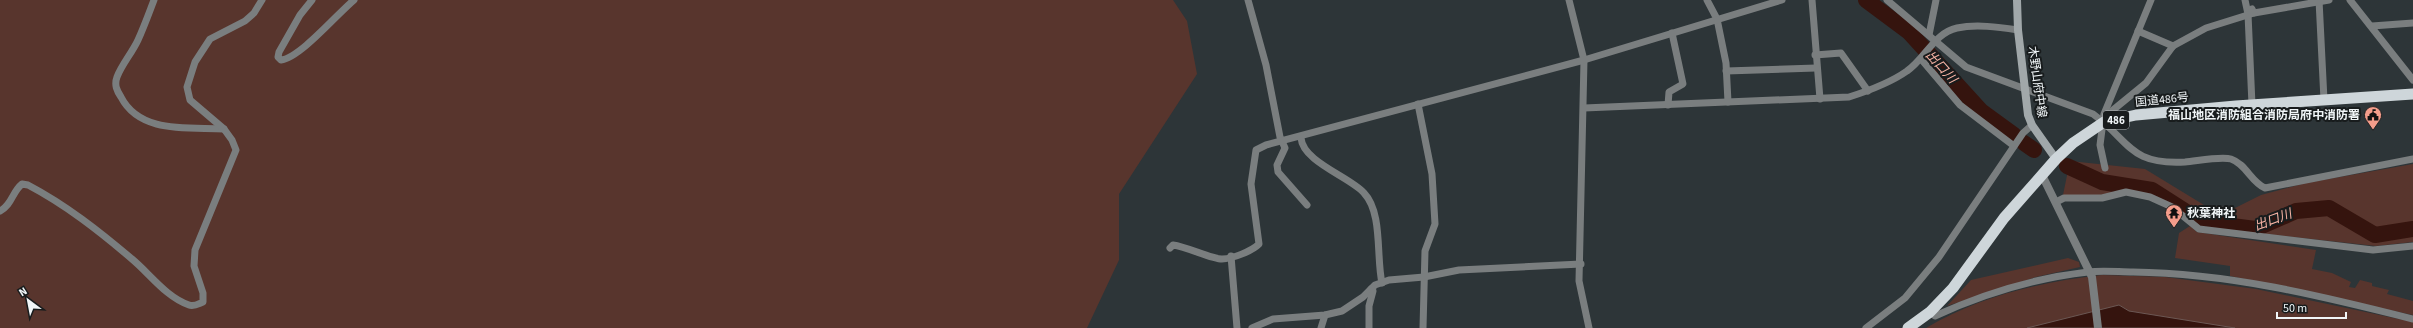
<svg xmlns="http://www.w3.org/2000/svg" width="2413" height="328" font-family="'Source Sans 3','Noto Sans JP',sans-serif">
	<style>
		.green { fill: #58352d }
		.water { fill: #35140e; stroke: #6d5854 }
		.lines { fill: none; stroke-linecap: round; stroke-linejoin: round }
		.river { stroke: #35140e; stroke-width: 16 }
		.minor { stroke: #7a7e7f; stroke-width: 7 }
		.tertiary { stroke: #7a7e7f; stroke-width: 8 }
		.secondary { stroke: #a1a8aa; stroke-width: 8 }
		.trunk { stroke: #ced6da; stroke-width: 11 }
		.labels { text-anchor: middle; dominant-baseline: central; stroke-width: 4; stroke-linejoin: round; paint-order: stroke }
		.shield { fill: #181c1d; stroke: #b0b5b6; stroke-width: 1 }
		.shield-label { font-size: 11px; font-weight: bold; fill: #f1f6f8 }
		.street-label { font-size: 12px; fill: #f1f6f8; stroke: #181c1d }
		.poi-label { font-size: 12px; font-weight: bold; fill: #f1f6f8; stroke: #181c1d; text-anchor: end }
		.water-label { font-size: 13px; font-style: italic; fill: #f9b4a5; stroke: #181c1d }
	</style>
	<rect width="100%" height="100%" fill="#2d3538"/>
	<g class="green">
		<polygon points="0,0 1173,0 1187,21 1197,74 1119,194 1119,260 1087,328 0,328"/>
		<polygon points="2070,161 2145,169 2204,205 2235,208 2261,195 2306,183 2413,164 2413,242 2376,246 2201,227 2153,194 2131,190 2101,195 2063,195"/>
		<polygon points="2190,226 2197,232 2316,250 2312,269 2332,273 2351,282 2349,287 2355,288 2360,280 2372,283 2372,286 2389,290 2387,294 2413,301 2413,315 2230,276 2230,266 2175,258 2179,233"/>
		<polygon points="2068,258 2079,262 2080,267 2036,277 1947,306 1971,280"/>
		<path d="M2102 275 2165 277 2256 289 2413 322V328H2213L2129 311 2119 305 2027 328H1926C1980 296 2040 282 2102 275Z"/>
	</g>
	<polygon class="water" points="2119,305 2129,311 2235,328 2027,328"/>
	<g class="lines">
		<g class="river">
			<polyline points="1866,0 1909,32 1981,111 2014,135"/>
			<polyline points="2024,143 2034,150"/>
			<polyline points="2067,166 2102,182 2152,190 2202,222 2255,229 2296,211 2329,208 2375,235 2413,229"/>
		</g>
		<g class="minor">
			<path d="M154 0C149 13 144 27 138 40 132 53 122 64 117 77 114 85 117 91 121 97 140 134 188 127 224 129"/>
			<path d="M312 0 300 15 279 52 278 57 281 60C300 58 337 14 354 0"/>
			<polyline points="1248,0 1266,65 1280,137 1285,148 1277,165 1278,172 1307,205"/>
			<polyline points="1569,0 1584,60 1579,281 1589,328"/>
			<polyline points="1707,0 1717,19 1726,63 1728,102"/>
			<polyline points="1812,0 1820,99"/>
			<path d="M1887 0 1966 67 2093 114C2131 142 2129 165 2185 162 2197 161 2221 156 2231 159 2246 164 2251 182 2265 188L2413 159"/>
			<polyline points="2245,0 2248,14 2252,105"/>
			<polyline points="2319,0 2324,100"/>
			<polyline points="2350,0 2413,80"/>
			<polyline points="2252,9 2254,13 2329,0"/>
			<polyline points="2372,26 2413,23"/>
			<polyline points="2138,31 2173,46"/>
			<polyline points="1929,35 1936,0"/>
			<polyline points="1815,55 1841,53 1868,91"/>
			<polyline points="1921,59 1960,105 2014,146"/>
			<polyline points="1726,71 1816,68"/>
			<polyline points="1418,104 1432,174 1435,224 1425,251 1423,328"/>
			<polyline points="1668,105 1669,92 1683,84 1672,33"/>
			<path d="M1584 108 1849 97C1868 91 1890 83 1907 71 1925 59 1934 33 1957 28 1976 24 1998 27 2018 30"/>
			<polyline points="2104,122 2113,110 2146,83 2173,46 2206,28 2254,13"/>
			<path d="M1301 138C1303 162 1350 177 1364 193 1383 213 1376 257 1382 283"/>
			<polyline points="2105,168 2100,145 2104,114 2151,0"/>
			<polyline points="2056,202 2064,198 2102,198 2126,192 2150,197 2172,207 2199,229 2373,250 2413,246"/>
			<path d="M0 211C12 205 12 192 22 184L28 185C66 205 99 231 132 259 150 274 166 297 189 305 194 307 198 304 203 302V293L194 266 195 250 236 150 232 140 224 129 190 100 187 87 195 62 210 39 245 21 254 13 262 0"/>
			<path d="M1170 248 1173 245C1188 247 1211 259 1222 259 1232 259 1252 251 1259 244L1251 184 1256 150 1266 145 1584 60 1782 0"/>
			<polyline points="1231,256 1237,328"/>
			<path d="M1930 312 1935 316C1983 294 2035 278 2088 272 2103 270 2119 272 2133 272 2228 273 2322 296 2413 319"/>
			<polyline points="1252,328 1273,319 1325,315 1342,311 1363,297 1375,285 1389,280 1424,277 1459,270 1581,264"/>
			<polyline points="1321,328 1325,315"/>
			<polyline points="1369,328 1369,306 1373,291 1371,289"/>
			<polyline points="1866,328 1905,298 1939,257 2023,133 2032,125"/>
		</g>
		<polyline class="tertiary" points="2042,175 2092,277 2098,328"/>
		<polyline class="secondary" points="2017,0 2018,30 2028,115 2032,125 2056,159"/>
		<polyline class="trunk" points="1908,328 1930,312 1953,288 2004,218 2056,159 2073,143 2104,122 2136,115 2236,106 2413,94"/>
	</g>
	<defs>
		<g id="civic-pin" transform="scale(0.9)"><path d="M0 17L-7.5 6A9.5 9.5 0 1 1 7.5 6Z" fill="#f49d8b" stroke="#181c1d"/><path d="M-.6-6.5H3V-4.5H.6V-3L4-1V1h2V6H-6V1h2V-1L-.6-3ZM-1.2 2.5V6h2.4V2.5Z" fill="#111"/></g>
		<g id="temple-pin" transform="scale(0.9)"><path d="M0 17L-7.5 6A9.5 9.5 0 1 1 7.5 6Z" fill="#f49d8b" stroke="#181c1d"/><path d="M0-6L5-2H3V0L6.5 2.5H4V6H1.5V3h-3V6H-4V2.5H-6.5L-3 0V-2H-5Z" fill="#111"/></g>
	</defs>
	<g fill-rule="evenodd">
		<use href="#civic-pin" x="2373" y="115"/>
		<use href="#temple-pin" x="2174" y="213"/>
	</g>
	<g class="labels">
		<rect class="shield" x="2103" y="111" width="26" height="18" rx="3"/>
		<g class="shield-label">
			<text x="2116" y="120">486</text>
		</g>
		<g class="street-label">
			<text transform="translate(2037 82) rotate(82)">木野山府中線</text>
			<text transform="translate(2162 100) rotate(-6)">国道486号</text>
		</g>
		<g class="poi-label">
			<text x="2360" y="115">福山地区消防組合消防局府中消防署</text>
			<text x="2187" y="213" text-anchor="start">秋葉神社</text>
		</g>
		<g class="water-label">
			<text transform="translate(1941 67) rotate(48)">出口川</text>
			<text transform="translate(2273 220) rotate(-20)">出口川</text>
		</g>
	</g>
	<g transform="translate(28 300) rotate(328)" stroke="#181c1d" stroke-width="3" paint-order="stroke">
	<path d="M0-3L7 15L0 10L-7 15Z" fill="#f1f6f8"/>
	<text y="-6" font-size="11" font-weight="bold" text-anchor="middle" fill="#f1f6f8">N</text>
	</g>
	<path d="M2277 312v6h69v-6" fill="none" stroke="#f1f6f8" stroke-width="2"/>
	<text x="2283" y="312" font-size="12" fill="#f1f6f8" stroke="#181c1d" stroke-width="3" paint-order="stroke">50 m</text>
</svg>
